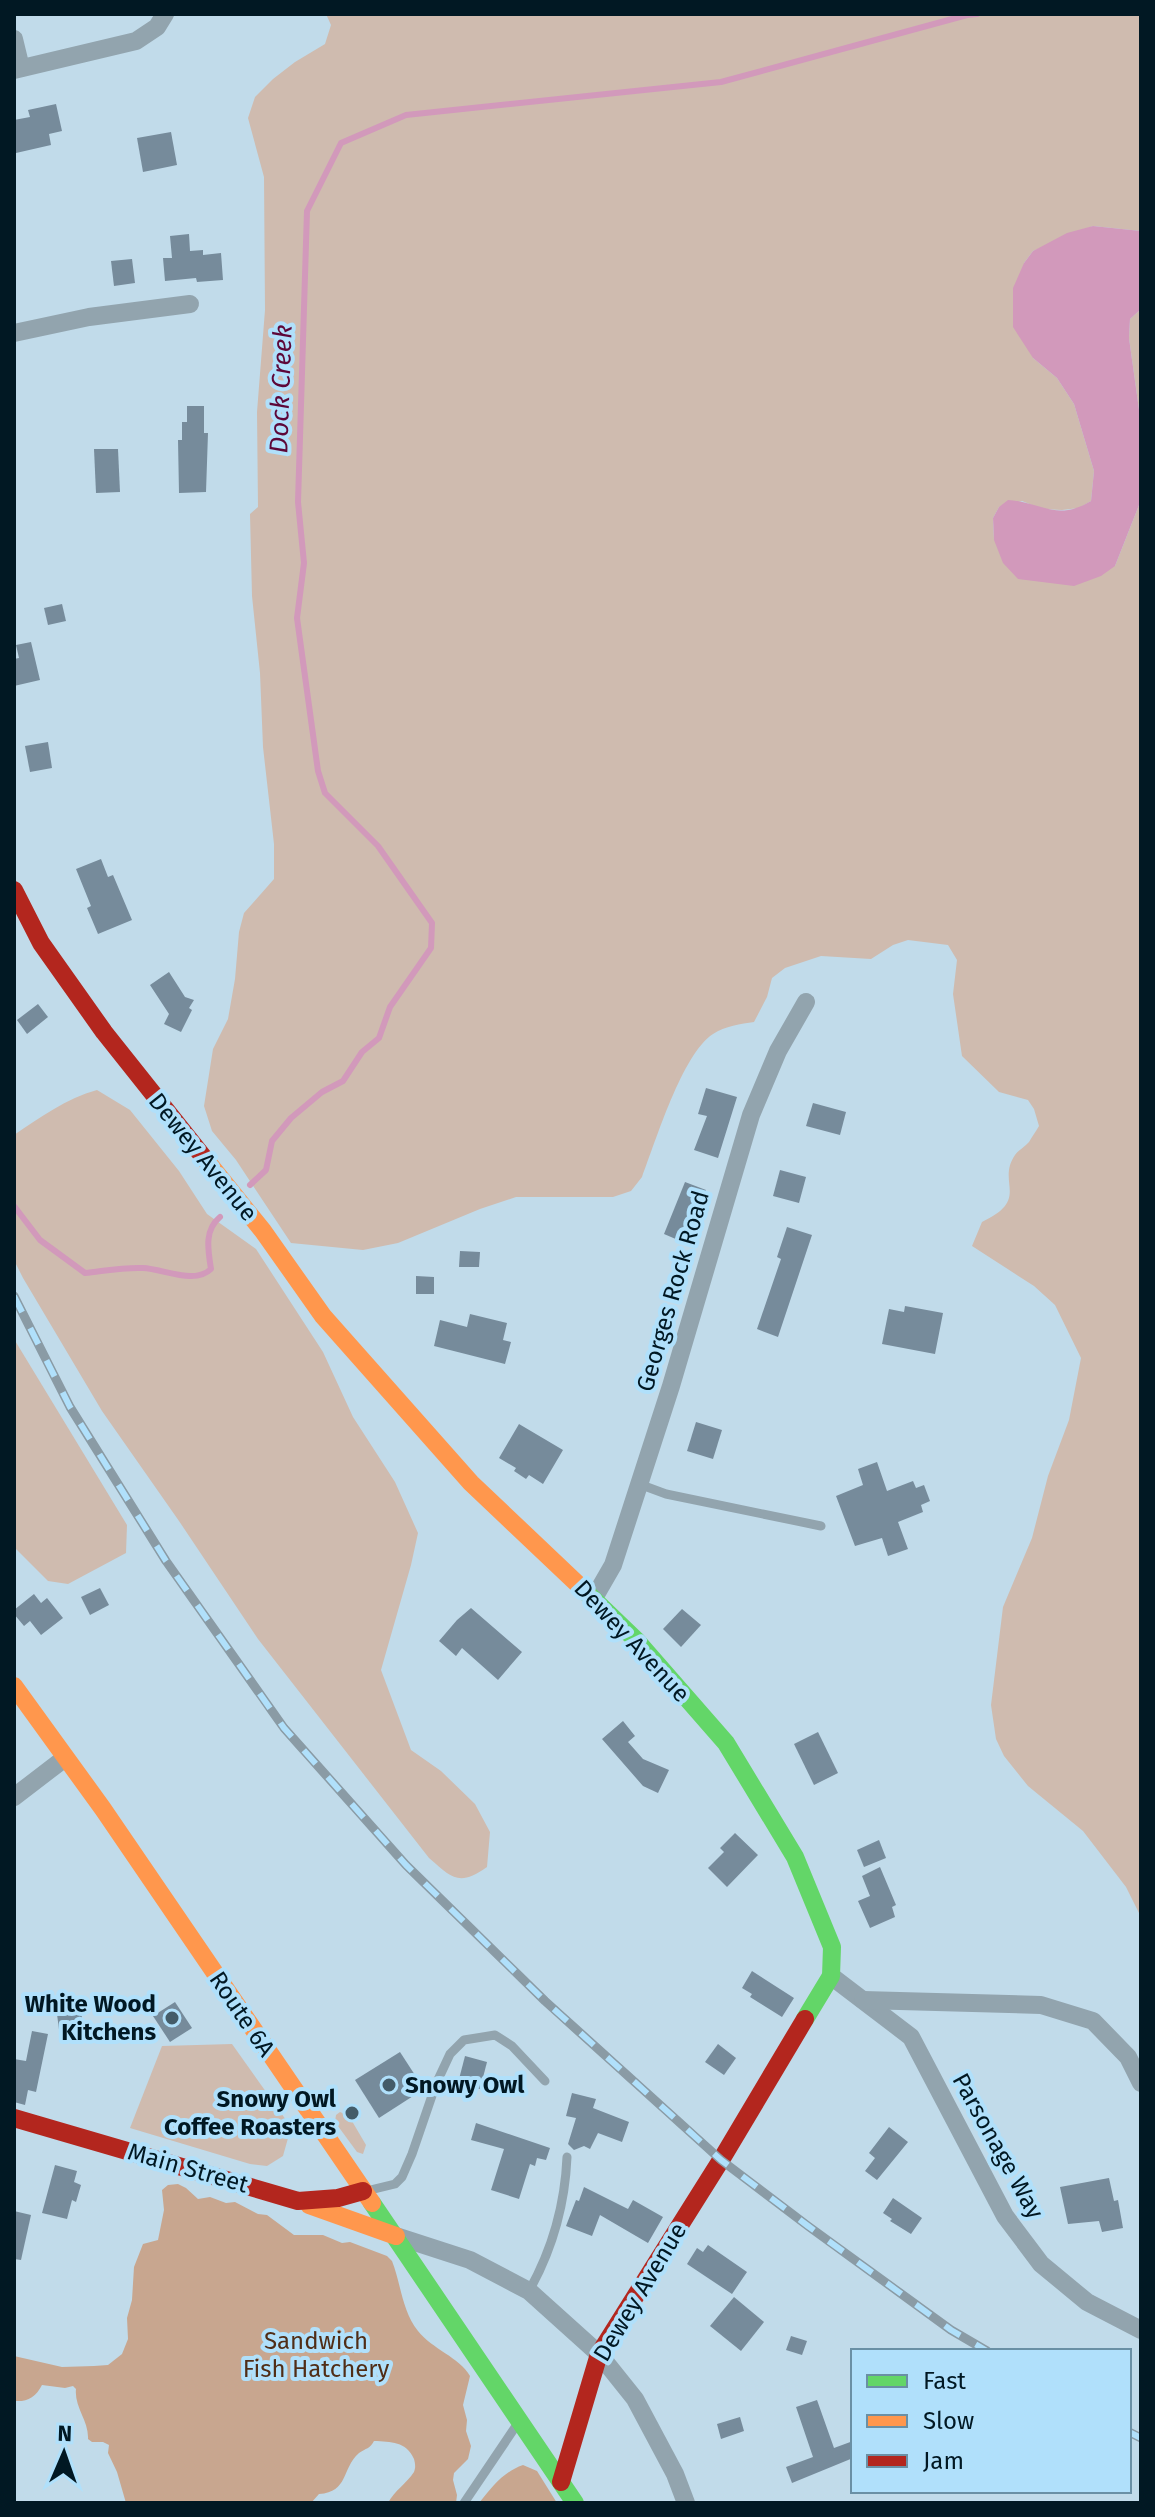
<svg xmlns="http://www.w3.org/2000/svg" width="1155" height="2517" font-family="'Fira Sans',sans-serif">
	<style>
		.green { fill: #cfbbaf }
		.forest { fill: #c8a68f }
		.water { fill: #d299bb }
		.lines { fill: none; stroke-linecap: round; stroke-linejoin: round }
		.stream { stroke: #d299bb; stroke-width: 6 }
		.building { fill: #768b9b }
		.lane { stroke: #92a4ae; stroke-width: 9 }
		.street { stroke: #92a4ae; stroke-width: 18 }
		.fast { stroke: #63d668; stroke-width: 18 }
		.slow { stroke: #ff974d; stroke-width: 18 }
		.jam { stroke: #b3261e; stroke-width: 18 }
		.rail-casing { stroke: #8a9ba5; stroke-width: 9 }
		.rail { stroke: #b0e0fb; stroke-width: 6; stroke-dasharray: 18; stroke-linecap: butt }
		.poi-dot { fill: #445c69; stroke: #b0e0fb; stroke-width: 3 }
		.labels { text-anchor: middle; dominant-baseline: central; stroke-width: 8; stroke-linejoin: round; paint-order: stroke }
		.street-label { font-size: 24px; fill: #011823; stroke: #b0e0fb }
		.poi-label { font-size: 24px; font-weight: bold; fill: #011823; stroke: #b0e0fb; text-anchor: end }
		.park-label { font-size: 24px; fill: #502d16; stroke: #b0e0fb }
		.water-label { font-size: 26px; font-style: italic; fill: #5d0738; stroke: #b0e0fb }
	</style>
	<rect width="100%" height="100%" fill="#c1dbea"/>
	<g class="green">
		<path d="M326 14H1141V231L1093 226 1033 251 1024 263 1033 358 1057 378 1074 404 1094 471 1091 501 1079 508 1062 510 1042 509 1022 501 999 507 993 518 994 540 1115 566 1141 500V1917L1126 1887 1083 1831 1028 1786 1004 1756 996 1739 991 1705 1003 1607 1032 1538 1048 1476 1069 1420 1081 1358 1055 1305 1034 1286 972 1246 982 1222C1031 1199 996 1183 1015 1155 1018 1150 1025 1147 1029 1142 1032 1137 1036 1131 1039 1126L1034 1109 1028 1100 999 1092 962 1056 953 994 957 960 948 945 908 940 893 945 871 959 821 956 785 968 772 978 767 997 754 1022C741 1024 725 1026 713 1034 682 1054 656 1141 642 1177L631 1191 613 1197H516L480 1209 398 1243 363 1250 291 1243 236 1160 212 1131 204 1106 213 1049 228 1019 235 979 239 932 244 913 274 879V844L263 747 260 673 252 596 250 514 258 507 257 412 265 310 264 177 248 118 255 97 273 79 295 62 325 44 331 25Z"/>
		<polygon points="1141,309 1141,424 1129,338 1130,319"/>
		<path d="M97 1090 130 1110 179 1171 207 1214 256 1249 323 1352 353 1417 395 1482 418 1533 411 1565 381 1670 411 1750 441 1771 475 1804 490 1832 487 1867C459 1887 452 1878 429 1858L258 1639 179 1521 102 1411 23 1278 14 1260V1135C39 1118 67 1098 97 1090Z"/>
		<polygon points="14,1339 127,1525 126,1553 68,1584 48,1581 14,1547"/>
		<polygon points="232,2044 286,2120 290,2131 283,2156 267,2166 250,2164 130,2128 162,2046"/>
		<polygon points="340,2112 349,2116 366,2145 363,2154 357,2152 335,2122 336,2115"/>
	</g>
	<g class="forest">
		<path d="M178 2184 186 2188 198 2199 210 2197 226 2203 235 2202 258 2214 267 2215 294 2235H323L342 2243 350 2242 387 2256 392 2261C401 2284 402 2311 418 2331 432 2349 459 2357 470 2376L463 2405 467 2420 466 2431 471 2446 468 2459 454 2473 453 2480 457 2495 456 2503H388C394 2491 407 2483 414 2472 416 2467 415 2463 414 2459 406 2441 391 2442 374 2441 370 2449 366 2448 359 2453 341 2469 349 2492 319 2494L311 2503H126L117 2472 108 2453 109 2445 103 2442H92L88 2439C89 2421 74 2407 76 2389L73 2386 65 2388 42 2385C36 2397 27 2402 15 2401L14 2407V2356L62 2367 94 2366 108 2365 122 2354 128 2339 127 2318 132 2300 134 2267 143 2244 158 2240 164 2210 162 2190 168 2185Z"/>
		<path d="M523 2465 537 2471 557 2503H479C492 2487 503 2472 523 2465Z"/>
	</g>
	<path class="water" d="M1093 226 1141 231V309L1130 319 1129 338 1141 424V500L1115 566 1101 576 1074 586 1018 579 1003 563 994 540 993 518 999 507 1008 500C1041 502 1056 522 1091 501L1094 471 1074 404 1057 378 1033 358 1013 327V288L1024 263 1033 251 1067 233Z"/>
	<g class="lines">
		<g class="stream">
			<polyline points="250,1185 266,1170 272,1141 291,1118 322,1092 343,1081 362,1052 379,1038 390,1007 431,948 432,923 378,846 325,793 318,771 297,618 304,563 298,502 307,211 341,143 406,115 721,82 967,15 977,14"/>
			<path d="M14 1206 40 1240 85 1273C104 1271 124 1267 143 1268 164 1269 195 1285 211 1269 208 1250 204 1230 220 1217"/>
		</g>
	</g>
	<g class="building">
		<polygon points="56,104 62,131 49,134 51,145 16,153 14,120 30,117 28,110"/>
		<polygon points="171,132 177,165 143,172 137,138"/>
		<polygon points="189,234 190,251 203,250 203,255 221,253 223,280 197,282 196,278 165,281 163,258 172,258 170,236"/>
		<polygon points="132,259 135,283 114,286 111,261"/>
		<polygon points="187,406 204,406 204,433 208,433 206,492 179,493 178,440 182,440 182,422 187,422"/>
		<polygon points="94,449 118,449 120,492 96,493"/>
		<polygon points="62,604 66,621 48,625 44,608"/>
		<polygon points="31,642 40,680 14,686 14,659 19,658 16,645"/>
		<polygon points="48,742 52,768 30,772 25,746"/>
		<polygon points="101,859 108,877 113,875 132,920 98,934 87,908 91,906 76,869"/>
		<polygon points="169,972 185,997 194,1000 189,1008 192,1010 181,1032 164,1024 169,1014 150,985"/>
		<polygon points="38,1004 48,1017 27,1034 17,1020"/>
		<polygon points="706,1088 737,1097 718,1158 694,1150 707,1116 698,1114"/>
		<polygon points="813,1103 846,1112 840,1135 806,1126"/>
		<polygon points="780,1170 806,1177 799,1203 773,1196"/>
		<polygon points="685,1182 706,1190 685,1243 664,1234"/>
		<polygon points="787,1227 812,1235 778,1337 757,1329 781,1259 777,1257"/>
		<polygon points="460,1251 480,1252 479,1267 459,1267"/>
		<polygon points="416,1276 434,1277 434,1294 416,1294"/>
		<polygon points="905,1306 943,1313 935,1354 882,1344 889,1309 904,1312"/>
		<polygon points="470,1314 507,1323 503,1340 511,1342 505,1364 434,1346 440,1320 467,1327"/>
		<polygon points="696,1422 722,1430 713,1459 687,1451"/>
		<polygon points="519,1424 563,1450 543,1484 529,1475 526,1479 514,1471 516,1468 499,1458"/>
		<polygon points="877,1462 887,1491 913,1481 916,1488 924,1485 930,1501 921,1505 923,1512 898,1522 908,1549 888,1556 882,1538 855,1546 836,1496 863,1485 858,1469"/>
		<polygon points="100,1588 109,1605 90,1615 81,1597"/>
		<polygon points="34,1594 41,1603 47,1598 63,1618 41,1635 30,1621 24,1626 14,1614 14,1610"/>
		<polygon points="471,1608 522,1652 498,1680 462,1648 456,1656 439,1641 457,1620"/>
		<polygon points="682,1609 701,1625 681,1647 663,1629"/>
		<polygon points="623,1721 635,1736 628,1742 643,1759 669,1770 658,1793 643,1786 602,1739"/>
		<polygon points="818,1732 838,1773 814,1785 794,1744"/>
		<polygon points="735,1833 758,1855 727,1887 708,1868 724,1852 720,1848"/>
		<polygon points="879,1840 886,1858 864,1867 857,1850"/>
		<polygon points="880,1867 896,1905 892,1907 895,1917 870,1928 858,1901 870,1896 862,1876"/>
		<polygon points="752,1971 794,1998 782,2017 750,1997 752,1994 742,1988"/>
		<polygon points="71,1997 72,2004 80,2003 84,2033 60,2037 55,1999"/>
		<polygon points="175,2002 192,2028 170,2042 153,2016"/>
		<polygon points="32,2031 48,2034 36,2092 28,2090 25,2105 14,2102 14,2059 26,2061"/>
		<polygon points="718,2044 736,2058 724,2075 705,2062"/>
		<polygon points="400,2052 424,2089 379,2118 355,2080"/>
		<polygon points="465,2056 487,2062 480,2089 458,2083"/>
		<polygon points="572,2093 596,2099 593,2108 629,2122 622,2142 598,2133 590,2149 584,2146 574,2150 568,2144 576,2118 566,2116"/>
		<polygon points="476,2123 550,2148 546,2160 537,2158 535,2166 530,2164 519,2199 491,2190 504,2149 471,2140"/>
		<polygon points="889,2127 908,2142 877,2180 865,2171 875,2158 869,2153"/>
		<polygon points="55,2165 77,2171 74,2182 81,2185 76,2202 72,2200 67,2219 42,2213"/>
		<polygon points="1109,2178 1114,2201 1118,2200 1123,2228 1102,2232 1099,2221 1068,2224 1060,2187"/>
		<polygon points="584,2187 628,2209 633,2200 663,2217 648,2243 600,2215 592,2236 566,2226 576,2200 579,2201"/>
		<polygon points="893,2198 922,2218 911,2234 890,2221 892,2219 883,2213"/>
		<polygon points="14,2211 31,2215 21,2260 14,2259"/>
		<polygon points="708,2245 747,2272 732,2294 687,2264 697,2248 703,2252"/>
		<polygon points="734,2297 764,2322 741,2351 710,2326"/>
		<polygon points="791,2336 807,2341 802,2355 786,2350"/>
		<polygon points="817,2400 834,2448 853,2441 853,2458 792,2483 786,2467 813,2457 796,2407"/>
		<polygon points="740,2417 744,2431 721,2439 717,2424"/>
	</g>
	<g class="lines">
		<g class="lane">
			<polyline points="639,1484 666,1494 821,1526"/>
			<polyline points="366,2191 395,2184 402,2177 412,2154 436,2084 450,2054 464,2040 495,2035 512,2046 545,2081"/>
			<path d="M529 2291C552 2250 565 2204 567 2157"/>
			<polyline points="464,2503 518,2423"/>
		</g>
		<g class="street">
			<polyline points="14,39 21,68"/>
			<polyline points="14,70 136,41 157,27 165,14"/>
			<polyline points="14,333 89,317 190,304"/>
			<polyline points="594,1598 613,1565 671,1386 751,1115 778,1051 806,1002"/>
			<polyline points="14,1797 65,1758"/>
			<polyline points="831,1976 911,2037 1005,2216 1041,2264 1087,2302 1141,2330"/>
			<polyline points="863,2000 1041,2005 1093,2021 1128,2057 1141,2083"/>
			<polyline points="396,2236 470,2260 529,2291 599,2354 635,2399 675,2474 686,2503"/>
		</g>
		<g class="fast">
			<polyline points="587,1593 636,1640 726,1743 795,1857 832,1947 831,1976 805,2019"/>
			<polyline points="372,2203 575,2503"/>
		</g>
		<g class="slow">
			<polyline points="205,1159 263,1231 323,1316 471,1483 587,1593"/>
			<polyline points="14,1686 103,1809 372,2203"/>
			<polyline points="309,2205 396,2236"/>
		</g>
		<g class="jam">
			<polyline points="14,890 41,943 104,1032 205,1159"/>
			<polyline points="14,2118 298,2201 338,2198 363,2191"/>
			<polyline points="561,2482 599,2354 721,2160 805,2019"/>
		</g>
		<g class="rail-casing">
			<g id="rail">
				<polyline points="14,1296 70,1407 166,1561 284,1728 406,1865 545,2001 721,2160 808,2226 951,2330 987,2351"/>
				<polyline points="1129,2432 1141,2438"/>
			</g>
		</g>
		<use href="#rail" class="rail"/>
	</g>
	<g class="poi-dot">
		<circle cx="172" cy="2018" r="8"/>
		<circle cx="389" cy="2085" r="8"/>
		<circle cx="352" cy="2113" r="8"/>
	</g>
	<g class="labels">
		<g class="street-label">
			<text transform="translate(203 1157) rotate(51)">Dewey Avenue</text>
			<text transform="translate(673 1291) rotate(-74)">Georges Rock Road</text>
			<text transform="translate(632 1641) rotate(47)">Dewey Avenue</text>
			<text transform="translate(242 2014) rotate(56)">Route 6A</text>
			<text transform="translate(998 2146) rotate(61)">Parsonage Way</text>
			<text transform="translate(188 2168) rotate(16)">Main Street</text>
			<text transform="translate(640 2292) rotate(-59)">Dewey Avenue</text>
		</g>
		<g class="poi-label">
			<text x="156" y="2004">White Wood<tspan x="156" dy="28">Kitchens</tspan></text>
			<text x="405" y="2085" text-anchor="start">Snowy Owl</text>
			<text x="336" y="2099">Snowy Owl<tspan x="336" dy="28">Coffee Roasters</tspan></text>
		</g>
		<g class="park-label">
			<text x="316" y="2341">Sandwich<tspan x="316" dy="28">Fish Hatchery</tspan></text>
		</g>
		<g class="water-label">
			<text transform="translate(281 389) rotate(-88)">Dock Creek</text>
		</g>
	</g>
	<rect width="1155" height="2517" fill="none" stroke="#011823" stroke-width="32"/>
	<rect x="851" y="2349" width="280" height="144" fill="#b0e0fb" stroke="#6a90a5" stroke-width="2"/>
	<rect x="867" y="2375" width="40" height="12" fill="#63d668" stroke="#6a90a5" stroke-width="2"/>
	<text x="923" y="2389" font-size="24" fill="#011823">Fast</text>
	<rect x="867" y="2415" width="40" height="12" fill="#ff974d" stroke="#6a90a5" stroke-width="2"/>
	<text x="923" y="2429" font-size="24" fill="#011823">Slow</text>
	<rect x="867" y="2455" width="40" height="12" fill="#b3261e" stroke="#6a90a5" stroke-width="2"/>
	<text x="923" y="2469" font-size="24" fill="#011823">Jam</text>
	<g transform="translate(64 2453) rotate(2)" stroke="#b0e0fb" stroke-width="6" paint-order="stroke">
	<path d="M0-6L14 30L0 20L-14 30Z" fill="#011823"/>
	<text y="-12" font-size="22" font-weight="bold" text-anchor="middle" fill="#011823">N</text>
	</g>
</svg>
